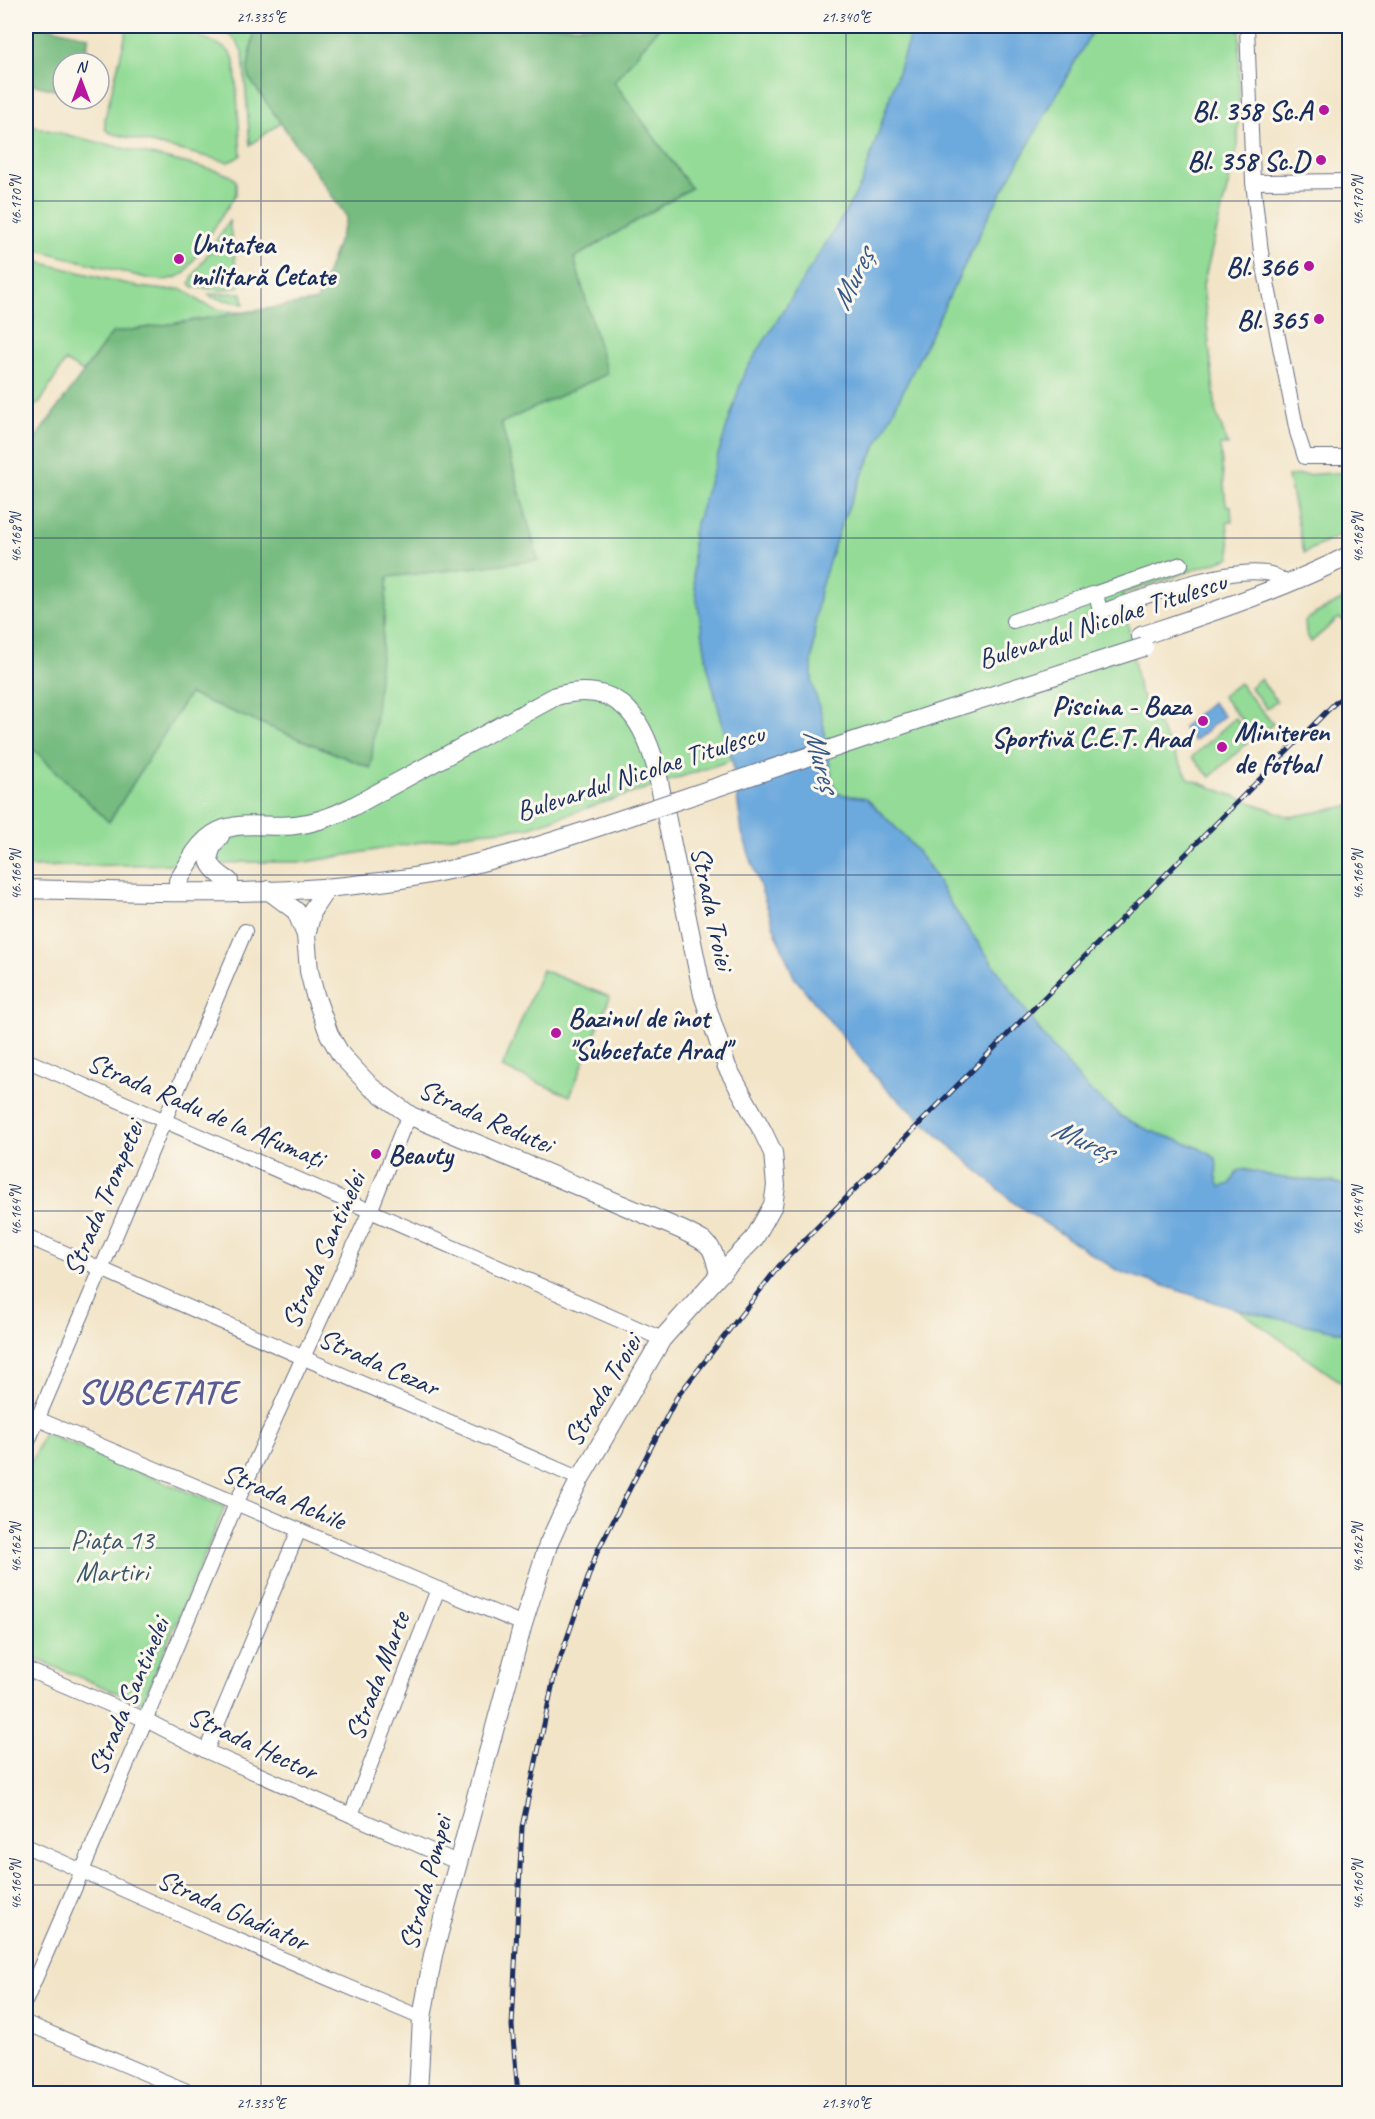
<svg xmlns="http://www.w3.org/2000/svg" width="1375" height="2119" font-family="Caveat,sans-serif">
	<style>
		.green { fill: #93db96; stroke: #57857a; stroke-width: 1.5 }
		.forest { fill: #76bb7f; stroke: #48756e; stroke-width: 1.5 }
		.water { fill: #6ca9dd; stroke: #446c9e; stroke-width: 1.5 }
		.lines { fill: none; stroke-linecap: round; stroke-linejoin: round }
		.minor-casing { stroke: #666e83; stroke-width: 16 }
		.major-casing { stroke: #666e83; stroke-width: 20 }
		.minor { stroke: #fff; stroke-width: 14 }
		.major { stroke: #fff; stroke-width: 18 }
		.rail-casing { stroke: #1b2f5e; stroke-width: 5 }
		.rail { stroke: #fbf7ec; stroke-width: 3; stroke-dasharray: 9; stroke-linecap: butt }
		.major-bridge-casing { stroke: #666e83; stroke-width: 20; stroke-linecap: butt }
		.major-bridge { stroke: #fff; stroke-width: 18 }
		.ticks { fill: none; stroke: #1b2f5e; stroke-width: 1.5; stroke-opacity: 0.45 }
		.poi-dot { fill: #b5179e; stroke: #fbf7ec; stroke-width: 2 }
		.labels { text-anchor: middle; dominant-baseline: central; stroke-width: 6; stroke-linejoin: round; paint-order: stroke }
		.poi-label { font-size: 28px; font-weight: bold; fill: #1b2f5e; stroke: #fbf7ec; text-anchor: end }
		.street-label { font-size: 28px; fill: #1b2f5e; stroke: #fbf7ec }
		.park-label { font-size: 28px; fill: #395a6c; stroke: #fbf7ec }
		.water-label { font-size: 30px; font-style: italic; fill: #375a8a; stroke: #fbf7ec }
		.district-label { font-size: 34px; font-weight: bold; letter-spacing: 1.5px; fill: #595c94; stroke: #fbf7ec }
		.neatline { fill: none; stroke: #1b2f5e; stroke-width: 2 }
		.ticks-label { font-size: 15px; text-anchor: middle; fill: #1b2f5e }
	</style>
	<rect width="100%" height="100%" fill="#fbf7ec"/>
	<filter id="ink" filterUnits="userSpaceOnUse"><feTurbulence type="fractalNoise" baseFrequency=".0167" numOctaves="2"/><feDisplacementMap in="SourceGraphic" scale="12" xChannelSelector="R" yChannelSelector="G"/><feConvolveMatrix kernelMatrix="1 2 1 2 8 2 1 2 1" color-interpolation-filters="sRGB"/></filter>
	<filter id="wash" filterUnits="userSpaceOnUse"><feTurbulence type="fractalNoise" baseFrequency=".008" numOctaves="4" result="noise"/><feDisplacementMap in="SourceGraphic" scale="24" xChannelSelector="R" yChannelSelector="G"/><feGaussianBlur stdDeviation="1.35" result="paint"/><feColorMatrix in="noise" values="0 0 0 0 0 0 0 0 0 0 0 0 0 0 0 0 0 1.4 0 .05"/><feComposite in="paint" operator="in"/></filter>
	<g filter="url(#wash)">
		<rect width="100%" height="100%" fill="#f2e4c7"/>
		<g class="green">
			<path d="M128 26C153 25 207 34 227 50 233 54 234 59 235 66L241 155 235 159 228 162 110 133 105 129V118Z"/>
			<polygon points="208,26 255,26 248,66 249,78 281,122 250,145 243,53 237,42 230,35"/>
			<polygon points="660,26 913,26 862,183 840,221 693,574 708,668 732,760 527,828 478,832 307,862 244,862 202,867 178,864 26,867 26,742 109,822 189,694 370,768 388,577 538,560 501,423 606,374 574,258 691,188 614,82"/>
			<path d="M1095 26H1240L1238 145 1203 285 1216 412 1228 445H1220L1226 505 1231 506 1232 522H1227L1231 557 1123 594 1139 690 1189 779 1290 817 1349 806V1186L1334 1182 1276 1177 1245 1169 1236 1173C1234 1178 1232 1184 1227 1186 1212 1193 1218 1165 1216 1158L1197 1147 1148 1130 1122 1117 1086 1087 1045 1038 952 906 930 868 907 839 866 798 838 794 832 781 822 716 812 684V662L815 623 820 590 841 524 866 467 989 215Z"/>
			<path d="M26 125 218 171 231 176 236 181V194L185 273C171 281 161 281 146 278L26 247Z"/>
			<polygon points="229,221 239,287 221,290 193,287 190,283 192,278"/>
			<polygon points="26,259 139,287 165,290 183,289 202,303 220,310 247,313 112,333 83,372 65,361 40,403 32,406 26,405 26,329 34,318 26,312"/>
			<polygon points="242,293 244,304 211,297 208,294"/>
			<polygon points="1349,472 1349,531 1304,553 1288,476"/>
			<polygon points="1349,596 1349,624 1339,618 1311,642 1306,633 1305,621 1317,613"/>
			<polygon points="1260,679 1277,701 1267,709 1250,687"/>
			<polygon points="1239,683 1273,724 1257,738 1222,696"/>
			<polygon points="1235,718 1253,738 1210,777 1192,757"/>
			<polygon points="542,970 610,997 570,1096 502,1068"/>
			<polygon points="1239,1310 1349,1334 1349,1388"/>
			<polygon points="44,1433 225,1507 142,1703 26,1655 26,1475"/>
		</g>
		<g class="forest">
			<polygon points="29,26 44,26 89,37 83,63 63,63 63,92 26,83 26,40"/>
			<polygon points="255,26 660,26 614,82 691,188 574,258 607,374 501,423 538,560 388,577 371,768 189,694 109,822 26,742 26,451 112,333 317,301 347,217 249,78 248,66"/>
		</g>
		<g class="water">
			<path d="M913 26H1095L989 215 866 467 841 524 820 590 815 623 812 662V684L822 716 832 781 838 794 866 798 907 839 930 868 952 906 1045 1038 1086 1087 1122 1117 1148 1130 1197 1147 1216 1158C1218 1168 1213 1179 1221 1187L1230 1184 1239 1170C1252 1169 1264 1175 1277 1177 1301 1181 1326 1180 1349 1186V1334L1239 1310 1118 1271 1014 1203 881 1084 794 977 776 933 742 833 732 760 708 668 693 574V533L744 373 840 221 862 183Z"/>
			<polygon points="1212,702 1224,716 1194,741 1183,727"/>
		</g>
	</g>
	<g filter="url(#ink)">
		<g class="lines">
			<g class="minor-casing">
				<g id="minor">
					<polyline points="1247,26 1253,182 1261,252 1297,432 1305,457 1350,457"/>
					<polyline points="1253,182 1350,181"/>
					<path d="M1181 564 1096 593 1100 612C1140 598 1231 564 1271 574 1276 575 1282 581 1287 584"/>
					<polyline points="1013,621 1096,593"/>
					<polyline points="26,1060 662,1339"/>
					<polyline points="26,1236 580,1479"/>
					<polyline points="26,1414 438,1589 523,1624"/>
					<polyline points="26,1446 245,931"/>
					<polyline points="26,1669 146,1720 206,1751 459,1863"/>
					<polyline points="206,1751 299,1530"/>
					<polyline points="351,1815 438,1589"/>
					<polyline points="26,1846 214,1930 422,2018"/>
					<polyline points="26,2000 82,1871 236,1504 371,1209 403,1128 411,1116"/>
					<polyline points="26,2023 194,2094"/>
				</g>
			</g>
			<g class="major-casing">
				<g id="major">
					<path d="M1141 636C1212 612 1283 589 1350 555"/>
					<path d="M220 836C202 857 207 867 229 881"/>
					<path d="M178 881C188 867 193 851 207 839 232 817 265 829 295 825 315 823 334 816 352 807L556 696C616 680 641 713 656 767L703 995 727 1067 762 1130 773 1153 776 1186 773 1205 754 1239 719 1275 662 1339 580 1479 563 1512 548 1545 523 1624 433 1955 422 2018 418 2094"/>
					<path d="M26 889C148 892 273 898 395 880 477 868 558 840 637 814"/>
					<path d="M268 890 296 911 306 935 309 971 315 995 329 1034 341 1055 371 1087 411 1116 682 1230C711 1245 712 1242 719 1275"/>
					<polyline points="306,935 313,909 327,888"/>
				</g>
			</g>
			<use href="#minor" class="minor"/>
			<use href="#major" class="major"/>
			<g class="rail-casing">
				<polyline id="rail" points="518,2094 512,2026 522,1827 555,1673 597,1552 677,1397 779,1266 1334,704 1350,691"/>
			</g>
			<use href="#rail" class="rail"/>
			<g class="major-bridge-casing">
				<polyline id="major-bridge" points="637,814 947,710 1144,647"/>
			</g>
			<use href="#major-bridge" class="major-bridge"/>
		</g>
	</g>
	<path class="ticks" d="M261 26V2094M846 26V2094M26 201H1350M26 538H1350M26 875H1350M26 1211H1350M26 1548H1350M26 1885H1350"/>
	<g class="poi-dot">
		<circle cx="1324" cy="110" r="6"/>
		<circle cx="1321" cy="160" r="6"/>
		<circle cx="179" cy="259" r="6"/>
		<circle cx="1309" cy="266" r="6"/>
		<circle cx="1319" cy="319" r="6"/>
		<circle cx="1203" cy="721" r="6"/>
		<circle cx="1222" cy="747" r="6"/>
		<circle cx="556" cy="1033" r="6"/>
		<circle cx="376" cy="1154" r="6"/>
	</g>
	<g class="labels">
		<g class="poi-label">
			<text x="1312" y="110">Bl. 358 Sc.A</text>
			<text x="1309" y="160">Bl. 358 Sc.D</text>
			<text x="191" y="243" text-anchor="start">Unitatea<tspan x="191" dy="32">militară Cetate</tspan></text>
			<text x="1297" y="266">Bl. 366</text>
			<text x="1307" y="319">Bl. 365</text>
			<text x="1191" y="705">Piscina - Baza<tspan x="1191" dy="32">Sportivă C.E.T. Arad</tspan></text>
			<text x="1234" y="731" text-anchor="start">Miniteren<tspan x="1234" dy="32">de fotbal</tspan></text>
			<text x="568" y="1017" text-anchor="start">Bazinul de înot<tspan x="568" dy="32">"Subcetate Arad"</tspan></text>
			<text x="388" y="1154" text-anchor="start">Beauty</text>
		</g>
		<g class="street-label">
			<text transform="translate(1102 620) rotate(-18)">Bulevardul Nicolae Titulescu</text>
			<text transform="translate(640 772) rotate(-18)">Bulevardul Nicolae Titulescu</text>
			<text transform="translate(713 908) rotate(78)">Strada Troiei</text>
			<text transform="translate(206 1110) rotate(23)">Strada Radu de la Afumați</text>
			<text transform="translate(486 1116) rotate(24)">Strada Redutei</text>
			<text transform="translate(103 1198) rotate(-67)">Strada Trompetei</text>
			<text transform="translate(323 1250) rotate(-66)">Strada Santinelei</text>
			<text transform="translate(379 1362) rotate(24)">Strada Cezar</text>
			<text transform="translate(602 1390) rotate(-59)">Strada Troiei</text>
			<text transform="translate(284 1496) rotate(23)">Strada Achile</text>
			<text transform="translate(377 1676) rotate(-69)">Strada Marte</text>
			<text transform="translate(128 1696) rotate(-67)">Strada Santinelei</text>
			<text transform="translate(253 1743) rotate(25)">Strada Hector</text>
			<text transform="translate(425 1883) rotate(-75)">Strada Pompei</text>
			<text transform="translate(233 1910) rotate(24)">Strada Gladiator</text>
		</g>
		<g class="park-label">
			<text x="112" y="1539">Piața 13<tspan x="112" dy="32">Martiri</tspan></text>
		</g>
		<g class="water-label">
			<text transform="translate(852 279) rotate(-64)">Mureș</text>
			<text transform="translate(822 760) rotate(74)">Mureș</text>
			<text transform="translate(1083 1139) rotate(24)">Mureș</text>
		</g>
		<g class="district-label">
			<text x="158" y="1391">SUBCETATE</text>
		</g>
	</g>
	<rect width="1375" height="2119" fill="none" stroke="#fbf7ec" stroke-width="66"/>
	<g transform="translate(81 81)"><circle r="28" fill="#fbf7ec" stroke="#a1a7b3" stroke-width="1.5"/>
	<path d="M0-4.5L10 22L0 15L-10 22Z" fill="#b5179e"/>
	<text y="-9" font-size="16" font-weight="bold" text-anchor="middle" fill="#1b2f5e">N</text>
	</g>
	<rect x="33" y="33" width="1309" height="2053" class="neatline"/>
	<g class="ticks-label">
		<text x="261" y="22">21.335°E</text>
		<text x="846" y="22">21.340°E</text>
		<text transform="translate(16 201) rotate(-90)" y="5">46.170°N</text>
		<text transform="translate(1358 201) rotate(-90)" y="5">46.170°N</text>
		<text transform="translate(16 538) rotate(-90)" y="5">46.168°N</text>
		<text transform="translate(1358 538) rotate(-90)" y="5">46.168°N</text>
		<text transform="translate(16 875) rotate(-90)" y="5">46.166°N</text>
		<text transform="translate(1358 875) rotate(-90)" y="5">46.166°N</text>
		<text transform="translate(16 1211) rotate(-90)" y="5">46.164°N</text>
		<text transform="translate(1358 1211) rotate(-90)" y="5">46.164°N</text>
		<text transform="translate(16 1548) rotate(-90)" y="5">46.162°N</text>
		<text transform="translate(1358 1548) rotate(-90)" y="5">46.162°N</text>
		<text transform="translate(16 1885) rotate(-90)" y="5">46.160°N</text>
		<text transform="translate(1358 1885) rotate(-90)" y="5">46.160°N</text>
		<text x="261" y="2108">21.335°E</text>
		<text x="846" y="2108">21.340°E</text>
	</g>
</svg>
